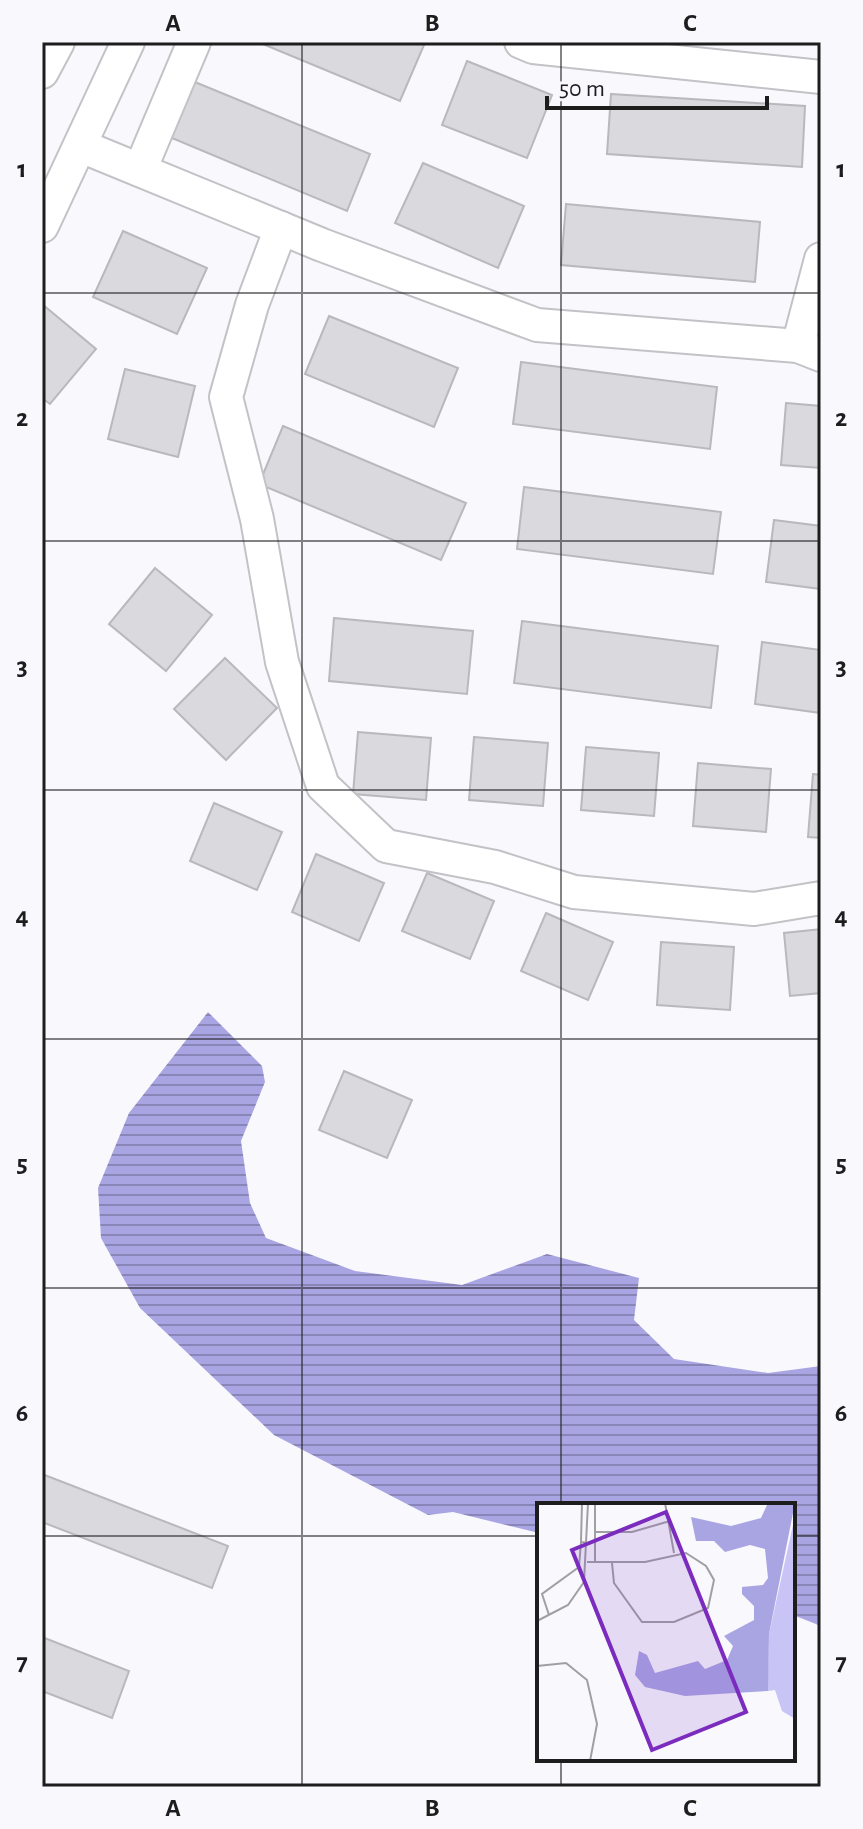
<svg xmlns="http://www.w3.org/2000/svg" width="863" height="1829" font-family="'Alegreya Sans',sans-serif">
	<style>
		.water { fill: url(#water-rules) }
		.building { fill: #d9d9de; stroke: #b9b8bd; stroke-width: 2 }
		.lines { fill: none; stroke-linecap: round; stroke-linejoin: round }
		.minor-casing { stroke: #c2c2c7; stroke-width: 36 }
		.minor { stroke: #fff; stroke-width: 32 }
		.grid { fill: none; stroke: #1d1d1e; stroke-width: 2; stroke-opacity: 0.55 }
		.inset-road { fill: none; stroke: #a0a0a4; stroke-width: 2 }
		.view { fill: #7b2cbf; fill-opacity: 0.15; stroke: #7b2cbf; stroke-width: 4 }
		.inset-edge { fill: none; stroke: #1d1d1e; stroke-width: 4 }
		.neatline { fill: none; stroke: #1d1d1e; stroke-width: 3 }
		.grid-label { font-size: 26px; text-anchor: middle; font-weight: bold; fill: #1d1d1e }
	</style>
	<defs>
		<pattern id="water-rules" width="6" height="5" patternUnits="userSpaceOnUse" patternTransform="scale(2)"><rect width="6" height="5" fill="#a9a5e3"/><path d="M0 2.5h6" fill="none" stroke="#8986b7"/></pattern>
	</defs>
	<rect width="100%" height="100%" fill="#f8f8fd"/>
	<polygon class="water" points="208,1012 262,1066 265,1082 241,1141 250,1203 266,1238 355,1271 462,1285 547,1254 639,1278 634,1320 674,1359 768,1373 821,1366 821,1626 793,1615 793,1505 539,1505 539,1533 453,1512 428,1515 274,1435 140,1308 101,1238 98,1188 129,1113"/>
	<g class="building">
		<polygon points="258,42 417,42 424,45 400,101"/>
		<polygon points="467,61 552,95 527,158 442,125"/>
		<polygon points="190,80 370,154 347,211 167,136"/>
		<polygon points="611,94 805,106 802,167 607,154"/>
		<polygon points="423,163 524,206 498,268 395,223"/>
		<polygon points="566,204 760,222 755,282 561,265"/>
		<polygon points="123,231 207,268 177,334 93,297"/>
		<polygon points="42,304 96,349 50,404 42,398"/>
		<polygon points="329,316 458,368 434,427 305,374"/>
		<polygon points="521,362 717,387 710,449 513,424"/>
		<polygon points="125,369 195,386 178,457 108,439"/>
		<polygon points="786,403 821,406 821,468 781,465"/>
		<polygon points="283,426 466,503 441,560 259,484"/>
		<polygon points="524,487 721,512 713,574 517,549"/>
		<polygon points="774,520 821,526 821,589 766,582"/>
		<polygon points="155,568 212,615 166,671 109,624"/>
		<polygon points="334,618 473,631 467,694 329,681"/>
		<polygon points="522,621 718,646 711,708 514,683"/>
		<polygon points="762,642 821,650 821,713 755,704"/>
		<polygon points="225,658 277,708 226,760 174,709"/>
		<polygon points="358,732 431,738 426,800 353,794"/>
		<polygon points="474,737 548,743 543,806 469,800"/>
		<polygon points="586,747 659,753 654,816 581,810"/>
		<polygon points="698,763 771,769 766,832 693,826"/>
		<polygon points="813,774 821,775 821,838 808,837"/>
		<polygon points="214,803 282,832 257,890 190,861"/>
		<polygon points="316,854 384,883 359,941 292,912"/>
		<polygon points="427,873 494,901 470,959 402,931"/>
		<polygon points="546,913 613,942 588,1000 521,971"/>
		<polygon points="821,929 821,993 790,996 784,933"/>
		<polygon points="661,942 734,947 730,1010 657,1005"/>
		<polygon points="344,1071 412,1100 387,1158 319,1130"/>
		<polygon points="42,1474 228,1546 212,1588 42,1522"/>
		<polygon points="42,1637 129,1671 112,1718 42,1691"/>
	</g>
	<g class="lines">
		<g class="minor-casing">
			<g id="minor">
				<polyline points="521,42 533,47 821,77"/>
				<polyline points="42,72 58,42"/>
				<polyline points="81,146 322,245 537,325 798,346 821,355"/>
				<polyline points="140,170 194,42"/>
				<polyline points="42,226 128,42"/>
				<polyline points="281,228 252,305 226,397 257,519 282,662 323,786 386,846 495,867 574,892 754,909 821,898"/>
				<polyline points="798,346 821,259"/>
			</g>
		</g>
		<use href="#minor" class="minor"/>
	</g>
	<path class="grid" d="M302 42V1787M561 42V1505M42 293H821M42 541H821M42 790H821M42 1039H821M42 1288H821M42 1536H539M793 1536H821M561 1759V1787"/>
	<g transform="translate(537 1503)">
		<rect width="258" height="258" fill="#f8f8fd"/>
		<path d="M258 13V216L245 208 238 187 231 188V170L232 131Z" fill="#c8c5f6"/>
		<path d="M231 0H258L232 131 231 188 148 193 108 184 98 172 102 148 110 152 118 170 161 158 168 166 190 157 196 143 187 133 217 117V103L205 91V84L226 82 231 75 228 46 213 42 188 49 177 38H159L154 14 194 23 224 15Z" fill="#a9a5e3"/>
		<path class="inset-road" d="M128 0 137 50M58 29H95L133 18M44 38 45 0M50 59H108L149 50 169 63 177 77 171 105 137 119H105L77 80 75 60M58 60V0M12 112 5 91 42 64 44 39 51 40M0 118 31 102 47 79 51 0M0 163 29 160 50 177 60 221 53 258"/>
		<path class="view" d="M129 9 209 209 115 247 35 47Z"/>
		<rect width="258" height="258" class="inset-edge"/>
	</g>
	<rect width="863" height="1829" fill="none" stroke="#f8f8fd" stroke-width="88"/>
	<path d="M547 96v12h220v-12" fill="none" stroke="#1d1d1e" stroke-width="4"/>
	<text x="559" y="96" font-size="24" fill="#1d1d1e" stroke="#f8f8fd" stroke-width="6" paint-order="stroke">50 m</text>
	<rect x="44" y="44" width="775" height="1741" class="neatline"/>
	<g class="grid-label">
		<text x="173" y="31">A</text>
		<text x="432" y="31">B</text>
		<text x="690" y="31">C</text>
		<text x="22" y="177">1</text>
		<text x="841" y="177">1</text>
		<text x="22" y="426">2</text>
		<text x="841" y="426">2</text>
		<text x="22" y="675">3</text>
		<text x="841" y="675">3</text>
		<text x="22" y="924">4</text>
		<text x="841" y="924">4</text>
		<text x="22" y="1172">5</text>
		<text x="841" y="1172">5</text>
		<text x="22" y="1421">6</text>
		<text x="841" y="1421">6</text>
		<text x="22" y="1670">7</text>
		<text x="841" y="1670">7</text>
		<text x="173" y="1816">A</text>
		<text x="432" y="1816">B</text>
		<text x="690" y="1816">C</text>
	</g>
</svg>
